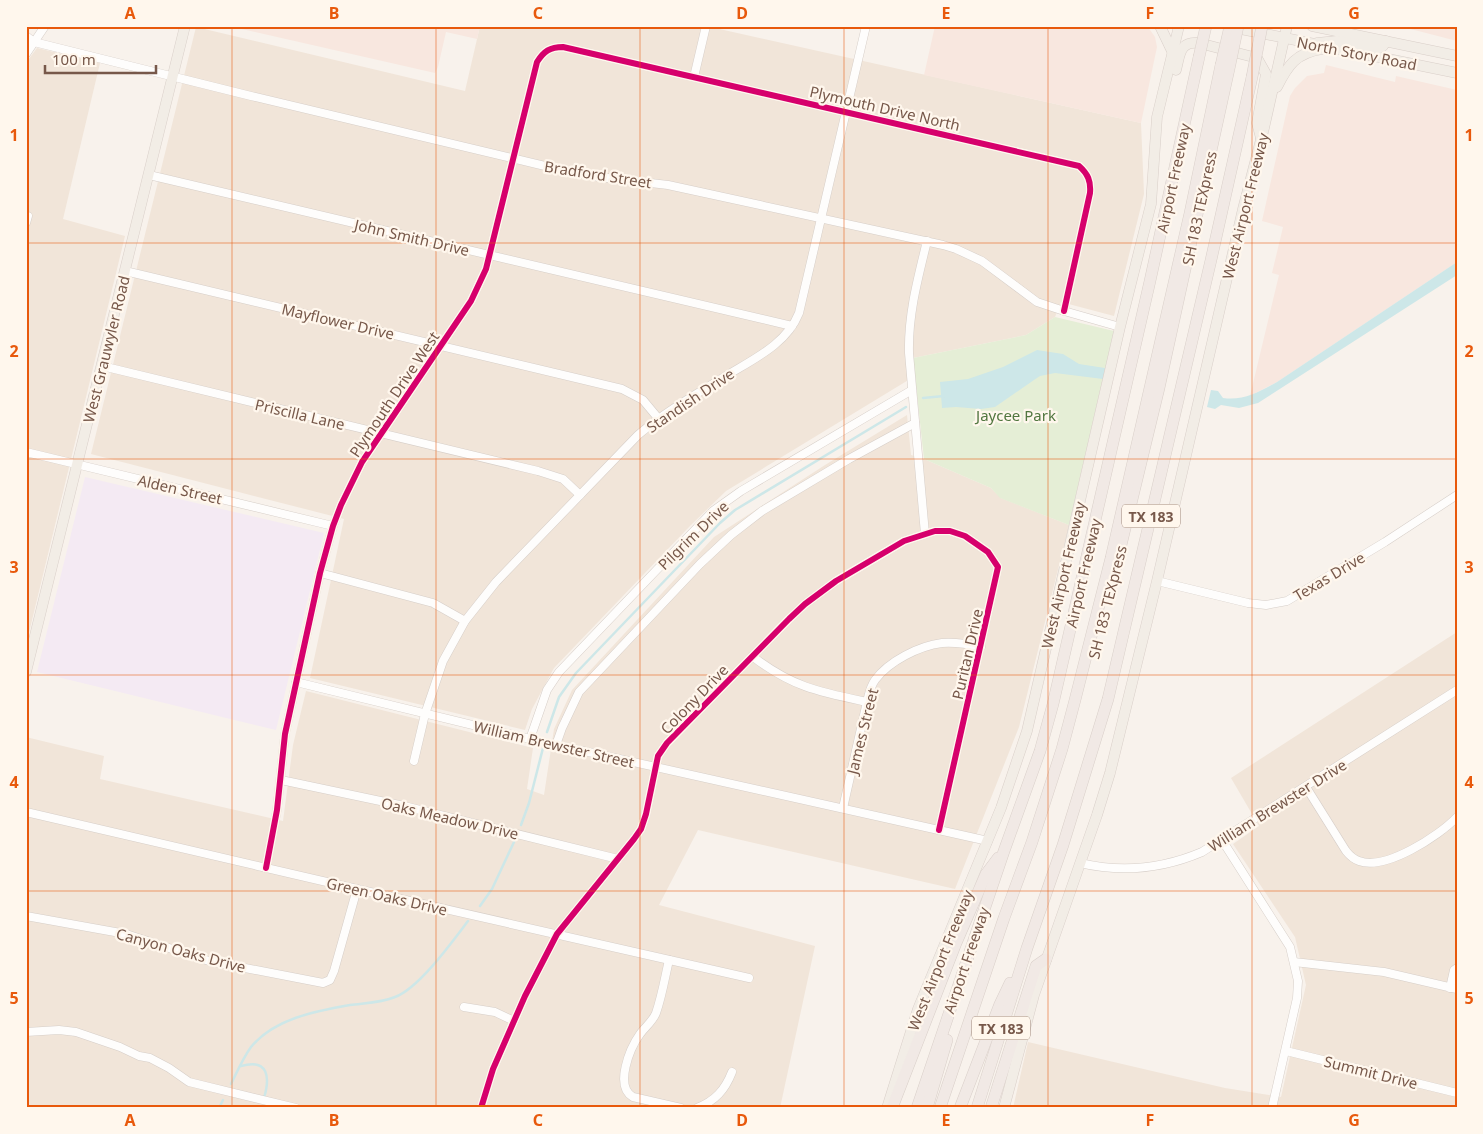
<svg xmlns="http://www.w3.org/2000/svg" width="1483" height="1134" font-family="'Noto Sans',sans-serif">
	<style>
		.residential { fill: #f1e5d9 }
		.commercial { fill: #f8e7df }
		.education { fill: #f4eaf3 }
		.green { fill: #e5eed6 }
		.water { fill: #cde7e8 }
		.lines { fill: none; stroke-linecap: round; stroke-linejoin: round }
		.stream { stroke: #cde7e8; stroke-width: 2.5 }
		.minor-casing { stroke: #d6cec8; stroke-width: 9 }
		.major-casing { stroke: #d9cfc9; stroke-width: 11 }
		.highway-casing { stroke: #d9cfc9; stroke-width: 12 }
		.minor { stroke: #fefdfc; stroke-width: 8 }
		.major { stroke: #f2ede6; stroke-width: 10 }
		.highway { stroke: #f1e9e5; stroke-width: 11 }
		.highway-bridge-casing { stroke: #d9cfc9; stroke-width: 12; stroke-linecap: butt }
		.highway-bridge { stroke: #f1e9e5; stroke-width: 11 }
		.cycleway-casing { stroke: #fff7ed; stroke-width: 9 }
		.cycleway { stroke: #d6006c; stroke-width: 6 }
		.grid { fill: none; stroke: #e8590c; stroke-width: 1; stroke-opacity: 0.55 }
		.labels { text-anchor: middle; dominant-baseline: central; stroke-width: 4.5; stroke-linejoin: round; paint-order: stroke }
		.shield { fill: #fff7ed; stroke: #a0887b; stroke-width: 1 }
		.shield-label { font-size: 14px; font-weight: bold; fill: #77584a }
		.street-label { font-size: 15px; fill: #77584a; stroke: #fff7ed }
		.park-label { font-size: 15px; fill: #527740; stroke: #fff7ed }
		.neatline { fill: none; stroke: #e8590c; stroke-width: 2 }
		.grid-label { font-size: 16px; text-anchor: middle; font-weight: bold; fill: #e8590c }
	</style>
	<rect width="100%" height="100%" fill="#f8f2ec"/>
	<g class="residential">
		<polygon points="480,26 706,26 1141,123 1144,194 1114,316 1061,302 1055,317 1026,335 913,358 915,376 726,491 690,526 554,668 532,709 525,730 310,678 344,519 91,454 196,27 465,91"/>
		<polygon points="37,48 100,63 63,219 125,236 26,645 26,63"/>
		<polygon points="907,415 911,455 924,459 991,488 1001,498 1069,525 1019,727 955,889 698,830 659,905 815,946 780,1108 26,1108 26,737 104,756 100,779 283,821 293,745 306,691 533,748 527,789 544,795 554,729 572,690 714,537 825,465"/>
		<polygon points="1457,632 1457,1108 1013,1108 1028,1042 1225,1088 1281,1097 1306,985 1295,937 1233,844 1259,826 1231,778"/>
	</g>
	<g class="commercial">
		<polygon points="229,26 480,26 477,39 446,32 438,67 435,73"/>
		<polygon points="935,26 1148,27 1155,37 1157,47 1141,123 924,75"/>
		<polygon points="1399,26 1457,26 1457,41"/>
		<polygon points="1326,65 1395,82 1396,76 1457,90 1457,262 1277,382 1250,396 1279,275 1272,273 1283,227 1262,221 1290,96 1295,88 1307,76 1324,73"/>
	</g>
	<polygon class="education" points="85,477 324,533 276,730 37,672"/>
	<polygon class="green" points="1055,317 1114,331 1069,525 1000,498 991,488 924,459 913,358 1026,335"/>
	<g class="water">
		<path d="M1457 262V275L1258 403 1239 408 1221 405 1215 409 1207 407 1211 390 1218 391 1223 398C1243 401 1259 392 1277 382Z"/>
		<polygon points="1037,350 1063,354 1079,364 1105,368 1103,379 1055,373 1040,376 1034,380 995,407 981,409 956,407 942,408 940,382 968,379 1003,367"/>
	</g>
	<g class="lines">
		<g class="stream">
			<polyline points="923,398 944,396"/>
			<polyline points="547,732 559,697 576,673 720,523 735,510 906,407"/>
			<polyline points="521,825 529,803 543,748"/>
			<polyline points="480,906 492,889 514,842"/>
			<path d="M241 1066C269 1058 270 1078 264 1098"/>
			<path d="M231 1084C237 1072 243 1058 251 1047 274 1019 315 1011 350 1005 364 1003 381 1003 395 997 419 988 452 942 468 921"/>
			<polyline points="219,1108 223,1100"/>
		</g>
		<g class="minor-casing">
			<g id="minor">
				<polyline points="26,36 34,42 251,96 570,172 599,177 668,185 943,245 956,249 982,261 1037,302 1064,311 1120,327"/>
				<polyline points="26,54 45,26"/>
				<polyline points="694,77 706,26"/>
				<polyline points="149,175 792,326"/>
				<polyline points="26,223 28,216"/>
				<polyline points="125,271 622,389 643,400 658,418"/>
				<polyline points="102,366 538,471 563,479 580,495"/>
				<polyline points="26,452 333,526"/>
				<path d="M925 534 909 353C908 314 918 278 927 241"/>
				<polyline points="320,573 433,603 465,621"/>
				<polyline points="1157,581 1248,603 1266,605 1287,601 1385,542 1457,495"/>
				<path d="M752 656C792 687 819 692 867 702"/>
				<polyline points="296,682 530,739 988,841"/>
				<polyline points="530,739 547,690 559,672 713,511 741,491 912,390"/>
				<polyline points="556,745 562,728 579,692 700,564 731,535 762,511 849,459 915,423"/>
				<path d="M414 761 425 714 443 661 465 621 496 582 638 435C664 413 693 396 721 379 749 361 786 346 799 313L866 26"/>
				<polyline points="281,780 404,806 618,859"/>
				<path d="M1306 787 1346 851C1350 856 1353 859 1359 861 1385 871 1439 836 1457 817"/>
				<path d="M843 808 867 702C869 694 870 687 875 680 889 661 919 646 942 643 955 642 968 644 981 647"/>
				<polyline points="26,812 357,889 749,978"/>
				<polyline points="1222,840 1290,947 1298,981 1297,998 1272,1108"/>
				<path d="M1080 863C1122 873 1162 869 1202 852L1457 690"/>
				<path d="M266 868 277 810 285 734 320 573 333 526 341 505 362 462 471 301 486 269 537 62C544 51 550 47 563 47L1079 166C1088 174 1091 181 1090 193L1064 311"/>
				<polyline points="26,916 126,934 209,961 323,983 330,980 334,971 357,889"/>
				<path d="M669 960C665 977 662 996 656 1013 653 1021 645 1027 640 1034 630 1048 614 1086 633 1097L681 1108"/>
				<polyline points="1294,962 1384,972 1457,989"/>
				<polyline points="1450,988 1454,970 1457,968"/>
				<polyline points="464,1007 495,1012 514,1021"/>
				<polyline points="26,1032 59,1030 76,1032 120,1047 139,1056 150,1058 169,1068 189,1082 296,1108"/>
				<polyline points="1286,1051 1457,1093"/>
				<polyline points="481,1108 493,1069 525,996 557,934 634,839 641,829 646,814 658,756 667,743 789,619 805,604 836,581 904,541 935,531 950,531 965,536 988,552 998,567 939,830"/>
				<path d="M697 1108C715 1101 725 1090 732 1072"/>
			</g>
		</g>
		<g class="major-casing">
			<g id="major">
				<polyline points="1160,26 1173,53"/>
				<polyline points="1312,26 1457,56"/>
				<polyline points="1231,27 1457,73"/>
				<polyline points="1317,43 1337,41 1378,48 1383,46 1386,41"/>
				<path d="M1176 70C1180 55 1179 41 1199 43L1257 58 1266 74 1257 123 1261 138"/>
				<path d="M1277 87C1288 65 1296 53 1322 49"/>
				<polyline points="26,672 185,26"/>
				<polyline points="887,1108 918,1009 1001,808 1027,731 1120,327 1151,204 1157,117 1179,26"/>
				<polyline points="1004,1108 1034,995 1097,815 1110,773 1157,581 1243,209 1264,128 1287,26"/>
			</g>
		</g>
		<g class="highway-casing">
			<g id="highway">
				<polyline points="1114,574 1159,388 1229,69"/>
				<polyline points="892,1108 956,943 986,874 998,858"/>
				<polyline points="917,1108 1004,851 1040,751 1053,704 1150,281 1199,57"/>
				<polyline points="927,1108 947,1040"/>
				<polyline points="940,1108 1004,918 1032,842 1062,749 1075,700 1111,558 1190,213 1221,65"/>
				<polyline points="960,1108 1000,1004 1010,983"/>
				<polyline points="977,1108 1027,948 1063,845 1108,699 1211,260 1252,77"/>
				<polyline points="991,1108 1036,966 1046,959"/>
			</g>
		</g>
		<use href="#minor" class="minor"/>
		<use href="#major" class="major"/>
		<use href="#highway" class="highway"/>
		<g class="highway-bridge-casing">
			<g id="highway-bridge">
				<polyline points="1199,57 1206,26"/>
				<polyline points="1221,65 1230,26"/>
				<polyline points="1229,69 1238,26"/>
				<polyline points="1252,77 1262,26"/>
			</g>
		</g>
		<use href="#highway-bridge" class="highway-bridge"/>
		<g class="cycleway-casing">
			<g id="cycleway">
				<path d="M266 868 277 810 285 734 320 573 333 526 341 505 362 462 471 301 486 269 537 62C544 51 550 47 563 47L1079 166C1088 174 1091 181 1090 193L1064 311"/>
				<polyline points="481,1108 493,1069 525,996 557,934 634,839 641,829 646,814 658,756 667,743 789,619 805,604 836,581 904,541 935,531 950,531 965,536 988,552 998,567 939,830"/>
			</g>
		</g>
		<use href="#cycleway" class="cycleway"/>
	</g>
	<path class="grid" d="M232 26V1108M436 26V1108M640 26V1108M844 26V1108M1048 26V1108M1252 26V1108M26 243H1457M26 459H1457M26 675H1457M26 891H1457"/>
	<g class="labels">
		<g class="shield">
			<rect x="1122" y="504.5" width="58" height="23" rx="4"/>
			<rect x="972" y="1016.5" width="58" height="23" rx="4"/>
		</g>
		<g class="shield-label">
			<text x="1151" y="516">TX 183</text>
			<text x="1001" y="1028">TX 183</text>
		</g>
		<g class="street-label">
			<text transform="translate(1357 53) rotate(11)">North Story Road</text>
			<text transform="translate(885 108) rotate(13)">Plymouth Drive North</text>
			<text transform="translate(598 174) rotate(9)">Bradford Street</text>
			<text transform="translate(1173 178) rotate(-78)">Airport Freeway</text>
			<text transform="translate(1245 206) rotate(-76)">West Airport Freeway</text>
			<text transform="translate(1199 208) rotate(-78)">SH 183 TEXpress</text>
			<text transform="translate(412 237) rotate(13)">John Smith Drive</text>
			<text transform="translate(338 321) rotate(13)">Mayflower Drive</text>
			<text transform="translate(106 349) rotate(-76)">West Grauwyler Road</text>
			<text transform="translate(394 394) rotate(-56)">Plymouth Drive West</text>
			<text transform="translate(690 400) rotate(-34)">Standish Drive</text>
			<text transform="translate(300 414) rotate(13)">Priscilla Lane</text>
			<text transform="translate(180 489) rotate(13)">Alden Street</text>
			<text transform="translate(693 535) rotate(-44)">Pilgrim Drive</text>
			<text transform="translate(1083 573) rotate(-77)">Airport Freeway</text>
			<text transform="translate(1063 575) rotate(-77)">West Airport Freeway</text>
			<text transform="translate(1329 576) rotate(-31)">Texas Drive</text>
			<text transform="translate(1107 602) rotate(-76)">SH 183 TEXpress</text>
			<text transform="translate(967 654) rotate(-77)">Puritan Drive</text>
			<text transform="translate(694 699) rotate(-46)">Colony Drive</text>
			<text transform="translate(862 731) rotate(-76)">James Street</text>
			<text transform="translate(554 744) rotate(13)">William Brewster Street</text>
			<text transform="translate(1277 805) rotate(-32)">William Brewster Drive</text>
			<text transform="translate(450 818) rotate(13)">Oaks Meadow Drive</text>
			<text transform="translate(387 896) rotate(13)">Green Oaks Drive</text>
			<text transform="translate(181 950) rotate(15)">Canyon Oaks Drive</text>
			<text transform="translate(940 960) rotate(-68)">West Airport Freeway</text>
			<text transform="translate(966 960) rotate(-71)">Airport Freeway</text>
			<text transform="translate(1371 1072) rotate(14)">Summit Drive</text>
		</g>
		<g class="park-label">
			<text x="1016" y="415">Jaycee Park</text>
		</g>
	</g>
	<rect width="1483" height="1134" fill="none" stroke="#fff7ed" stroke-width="55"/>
	<path d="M45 65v8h111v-8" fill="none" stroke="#77584a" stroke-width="2.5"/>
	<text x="52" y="65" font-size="15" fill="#77584a" stroke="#fff7ed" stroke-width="4" paint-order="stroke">100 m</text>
	<rect x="28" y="28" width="1428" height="1078" class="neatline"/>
	<g class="grid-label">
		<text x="130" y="19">A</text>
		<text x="334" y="19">B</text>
		<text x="538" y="19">C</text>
		<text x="742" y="19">D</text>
		<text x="946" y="19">E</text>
		<text x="1150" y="19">F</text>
		<text x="1354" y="19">G</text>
		<text x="14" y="141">1</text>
		<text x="1469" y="141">1</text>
		<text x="14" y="357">2</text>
		<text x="1469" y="357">2</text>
		<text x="14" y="573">3</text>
		<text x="1469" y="573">3</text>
		<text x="14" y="788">4</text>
		<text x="1469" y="788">4</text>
		<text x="14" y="1004">5</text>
		<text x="1469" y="1004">5</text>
		<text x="130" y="1126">A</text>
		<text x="334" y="1126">B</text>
		<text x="538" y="1126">C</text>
		<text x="742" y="1126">D</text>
		<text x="946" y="1126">E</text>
		<text x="1150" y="1126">F</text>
		<text x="1354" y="1126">G</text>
	</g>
</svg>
